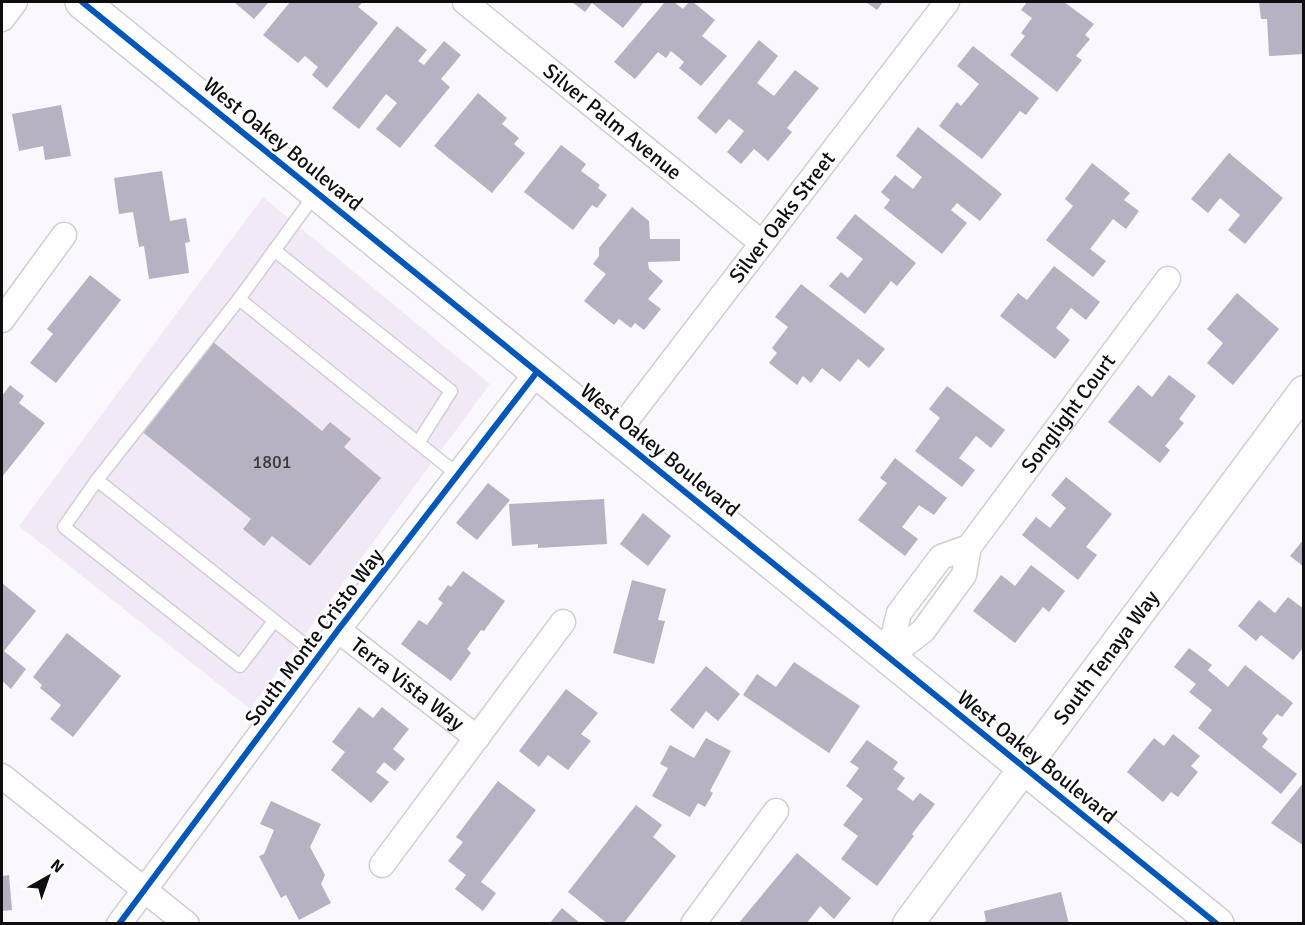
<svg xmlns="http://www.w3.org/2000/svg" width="1305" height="925" font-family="Signika,sans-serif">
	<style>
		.built { fill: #f1eaf6 }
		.building { fill: #b6b2c2 }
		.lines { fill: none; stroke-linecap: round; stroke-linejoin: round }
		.service-casing { stroke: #d1ced3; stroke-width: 15 }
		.minor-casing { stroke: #d1ced3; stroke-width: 27 }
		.tertiary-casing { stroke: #d1ced3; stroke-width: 33 }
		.secondary-casing { stroke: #d1ced3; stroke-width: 36 }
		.service { stroke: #fefeff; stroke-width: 12 }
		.minor { stroke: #fefeff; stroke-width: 24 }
		.tertiary { stroke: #fefeff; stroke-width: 30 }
		.secondary { stroke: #fefeff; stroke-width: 33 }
		.cycleway-casing { stroke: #fff; stroke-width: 10 }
		.cycleway { stroke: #0057b8; stroke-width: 6 }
		.labels { text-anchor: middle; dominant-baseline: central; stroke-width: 4.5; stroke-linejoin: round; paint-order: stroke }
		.number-label { font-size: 18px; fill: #39363c }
		.street-label { font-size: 21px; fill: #0f0d10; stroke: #fff }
	</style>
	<rect width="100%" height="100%" fill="#faf7fd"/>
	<polygon class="built" points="263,197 490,384 250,709 19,526"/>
	<g class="building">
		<polygon points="234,2 269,2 254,19"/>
		<polygon points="290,2 363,2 358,7 378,23 327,88 312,75 318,67 305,56 298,63 263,35"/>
		<polygon points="572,2 644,2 623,28 592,3 585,12"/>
		<polygon points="665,2 674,2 683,9 689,2 693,2 715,20 702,36 727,56 701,86 679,68 684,62 671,51 666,58 658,52 635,79 614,62"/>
		<polygon points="866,2 883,2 877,10"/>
		<polygon points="1027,2 1064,2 1094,24 1085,35 1090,39 1076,56 1082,60 1057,92 1010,55 1025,36 1021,33 1032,18 1021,10"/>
		<polygon points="1259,2 1304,2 1304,54 1269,56 1267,19 1261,19"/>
		<polygon points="397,26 427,50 418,61 424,65 444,41 461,55 441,79 450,87 400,148 376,129 397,103 386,94 359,129 332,108"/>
		<polygon points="759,40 778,56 757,83 774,96 795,70 819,88 787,128 792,132 768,161 754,149 741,164 727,152 744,131 729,119 716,134 697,118"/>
		<polygon points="973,46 1039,98 1026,115 1020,111 982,159 939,126 957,102 961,106 979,84 957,66"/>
		<polygon points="478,93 507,118 502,124 519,138 514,144 525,153 492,193 434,146"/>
		<polygon points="61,105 71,156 45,160 43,146 19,151 12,114"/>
		<polygon points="918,127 1002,194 980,221 957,203 951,210 967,223 942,254 884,208 890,200 881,192 895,175 913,189 922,177 896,156"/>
		<polygon points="561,145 586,164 581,171 600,185 598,188 607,195 597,208 592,205 573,230 524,192"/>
		<polygon points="1229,153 1283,198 1245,244 1228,230 1240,215 1220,198 1208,213 1191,199"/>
		<polygon points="1092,163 1130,193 1124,200 1139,211 1126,229 1113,219 1090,249 1106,261 1093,277 1046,240 1073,206 1065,199"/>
		<polygon points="162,171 170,221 186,218 190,242 185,243 189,273 149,279 144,246 139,247 133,212 119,214 114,178"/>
		<polygon points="632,207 649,221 650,239 680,239 680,261 648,262 649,269 663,281 648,299 661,309 644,330 635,323 631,328 619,319 614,325 584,301 606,274 593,264 599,256 599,248"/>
		<polygon points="855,214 916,263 897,286 891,281 865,314 829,286 841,272 848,278 863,259 836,238"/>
		<polygon points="1054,266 1100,302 1086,320 1071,308 1056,328 1070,340 1055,359 1000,316 1018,293 1027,300"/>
		<polygon points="90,275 121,300 56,383 30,363 53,334 47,329"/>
		<polygon points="801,284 885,349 869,368 858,359 840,382 822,368 811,383 803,376 797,385 769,363 777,353 772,348 788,327 775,317"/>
		<polygon points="1237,293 1279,329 1233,385 1207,363 1223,343 1207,329"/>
		<polygon points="212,341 322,431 330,422 351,439 344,447 381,478 310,566 272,536 264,546 243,529 251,519 140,430"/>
		<polygon points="1169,375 1196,396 1179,419 1184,423 1165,446 1170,450 1160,463 1108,422 1138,385 1152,397"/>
		<polygon points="10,385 24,396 19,403 45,423 2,477 2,396"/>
		<polygon points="947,386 1005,430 991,448 976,436 959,458 975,470 962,487 915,451 940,418 929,409"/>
		<polygon points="895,458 947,498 934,515 919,505 902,527 918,539 905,556 858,520 887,483 880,478"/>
		<polygon points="1066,477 1112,514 1086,547 1097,555 1078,580 1022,535 1036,517 1050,528 1066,508 1051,495"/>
		<polygon points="488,483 510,500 477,540 456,523"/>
		<polygon points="604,499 607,544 538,548 538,544 512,546 509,504"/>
		<polygon points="643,513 671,536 648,566 620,544"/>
		<polygon points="1304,539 1304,567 1290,556"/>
		<polygon points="1031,565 1065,591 1049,612 1043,607 1015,643 973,611 1001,575 1015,586"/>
		<polygon points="463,571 505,601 484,631 481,630 467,649 471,653 451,681 401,644 419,620 427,625 443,603 438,599 448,585 451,587"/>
		<polygon points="632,580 666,589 658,620 665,621 654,664 613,653"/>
		<polygon points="2,583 36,611 4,651 26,669 11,689 2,681"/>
		<polygon points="1288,597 1304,609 1304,647 1293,660 1261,635 1256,641 1238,626 1259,600 1275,613"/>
		<polygon points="67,633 121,676 73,737 50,719 61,705 40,688 42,685 33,677"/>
		<polygon points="1189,648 1212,665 1208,670 1228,687 1245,665 1293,703 1282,717 1277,714 1262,733 1268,739 1262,747 1297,774 1281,794 1198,728 1212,710 1189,692 1196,684 1174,667"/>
		<polygon points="794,662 860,706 829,753 743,695 757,674 776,687"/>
		<polygon points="706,666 740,694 718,721 706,711 693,729 670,710"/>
		<polygon points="566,689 598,713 581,734 591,741 568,770 548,755 539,767 519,751"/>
		<polygon points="359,707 373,718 382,707 409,729 393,749 405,759 395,771 384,762 376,772 389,782 371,803 331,770 345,752 332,742"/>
		<polygon points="1173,734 1200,756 1191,766 1198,772 1178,797 1171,792 1163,802 1127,772 1154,738 1164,746"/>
		<polygon points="706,738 731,751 710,791 713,793 705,807 698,803 690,817 652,796 668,768 660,764 670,745 694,758"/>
		<polygon points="867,740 898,762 893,769 905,778 897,789 913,801 920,793 935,804 912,834 914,836 877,886 841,859 858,836 843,825 863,799 846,786 859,768 850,762"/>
		<polygon points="498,781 536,810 481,882 496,893 483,911 455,889 466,875 448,861 463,842 456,837"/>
		<polygon points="1304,782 1304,846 1271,823"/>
		<polygon points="271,801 321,824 310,847 325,875 321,884 331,903 299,920 286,895 281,898 259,856 264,854 274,830 260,824"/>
		<polygon points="636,805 662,825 653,837 676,856 623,924 608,924 568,892"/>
		<polygon points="797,853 851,898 834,919 820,906 806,924 738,924"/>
		<polygon points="9,875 12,910 2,911 2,876"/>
		<polygon points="1061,892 1069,924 979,924 986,921 984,911"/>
		<polygon points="562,908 581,924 549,924"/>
	</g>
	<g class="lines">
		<g class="service-casing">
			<g id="service">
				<polyline points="274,250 451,391 418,443"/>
				<polyline points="239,299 316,193"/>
				<polyline points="97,480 64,527 240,666 274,621"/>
				<polyline points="319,656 97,480 239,299 458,475"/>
			</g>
		</g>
		<g class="minor-casing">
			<g id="minor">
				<path id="s1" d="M465 2 762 243"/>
				<polyline points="2,19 15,2"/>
				<polyline points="2,320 64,235"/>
				<path id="s2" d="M616 434 947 2"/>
				<path id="s3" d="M338 630 477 738"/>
				<path id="s4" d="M888 657 923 631 955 587 964 575 969 547 1168 279"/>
				<polyline points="888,657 899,613 941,557 969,547"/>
				<polyline points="2,776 187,924"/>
				<polyline points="382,865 563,622"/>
				<polyline points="119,924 338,630 537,372"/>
				<polyline points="693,924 776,811"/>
			</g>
		</g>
		<g class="tertiary-casing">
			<g id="tertiary">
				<path id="s5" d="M908 924 1304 391"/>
			</g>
		</g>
		<g class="secondary-casing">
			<polyline id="secondary" points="82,2 1217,924"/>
		</g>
		<use href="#service" class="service"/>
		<use href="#minor" class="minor"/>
		<use href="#tertiary" class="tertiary"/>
		<use href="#secondary" class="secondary"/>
		<g class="cycleway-casing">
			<g id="cycleway">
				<polyline points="82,2 1217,924"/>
				<polyline points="119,924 338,630 537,372"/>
			</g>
		</g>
		<use href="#cycleway" class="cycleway"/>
	</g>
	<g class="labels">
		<g class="number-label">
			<text x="272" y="462">1801</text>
		</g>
		<g class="street-label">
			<text stroke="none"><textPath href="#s1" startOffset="190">Silver Palm Avenue</textPath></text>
			<text transform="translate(283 144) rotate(39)">West Oakey Boulevard</text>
			<text stroke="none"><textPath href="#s2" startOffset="273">Silver Oaks Street</textPath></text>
			<text stroke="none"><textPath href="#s4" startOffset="308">Songlight Court</textPath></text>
			<text transform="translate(660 450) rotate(39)">West Oakey Boulevard</text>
			<text transform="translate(314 637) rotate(-53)">South Monte Cristo Way</text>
			<text stroke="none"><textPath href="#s5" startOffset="332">South Tenaya Way</textPath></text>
			<text stroke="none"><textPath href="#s3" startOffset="88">Terra Vista Way</textPath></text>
			<text transform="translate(1037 757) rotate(39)">West Oakey Boulevard</text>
		</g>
	</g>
	<rect width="1305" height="925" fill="none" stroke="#0f0d10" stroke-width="6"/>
	<g transform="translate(48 877) rotate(40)" stroke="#ffffff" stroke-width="4.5" paint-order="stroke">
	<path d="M0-4.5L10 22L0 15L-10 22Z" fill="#0f0d10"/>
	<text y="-9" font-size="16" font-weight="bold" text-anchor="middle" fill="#0f0d10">N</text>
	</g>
</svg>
